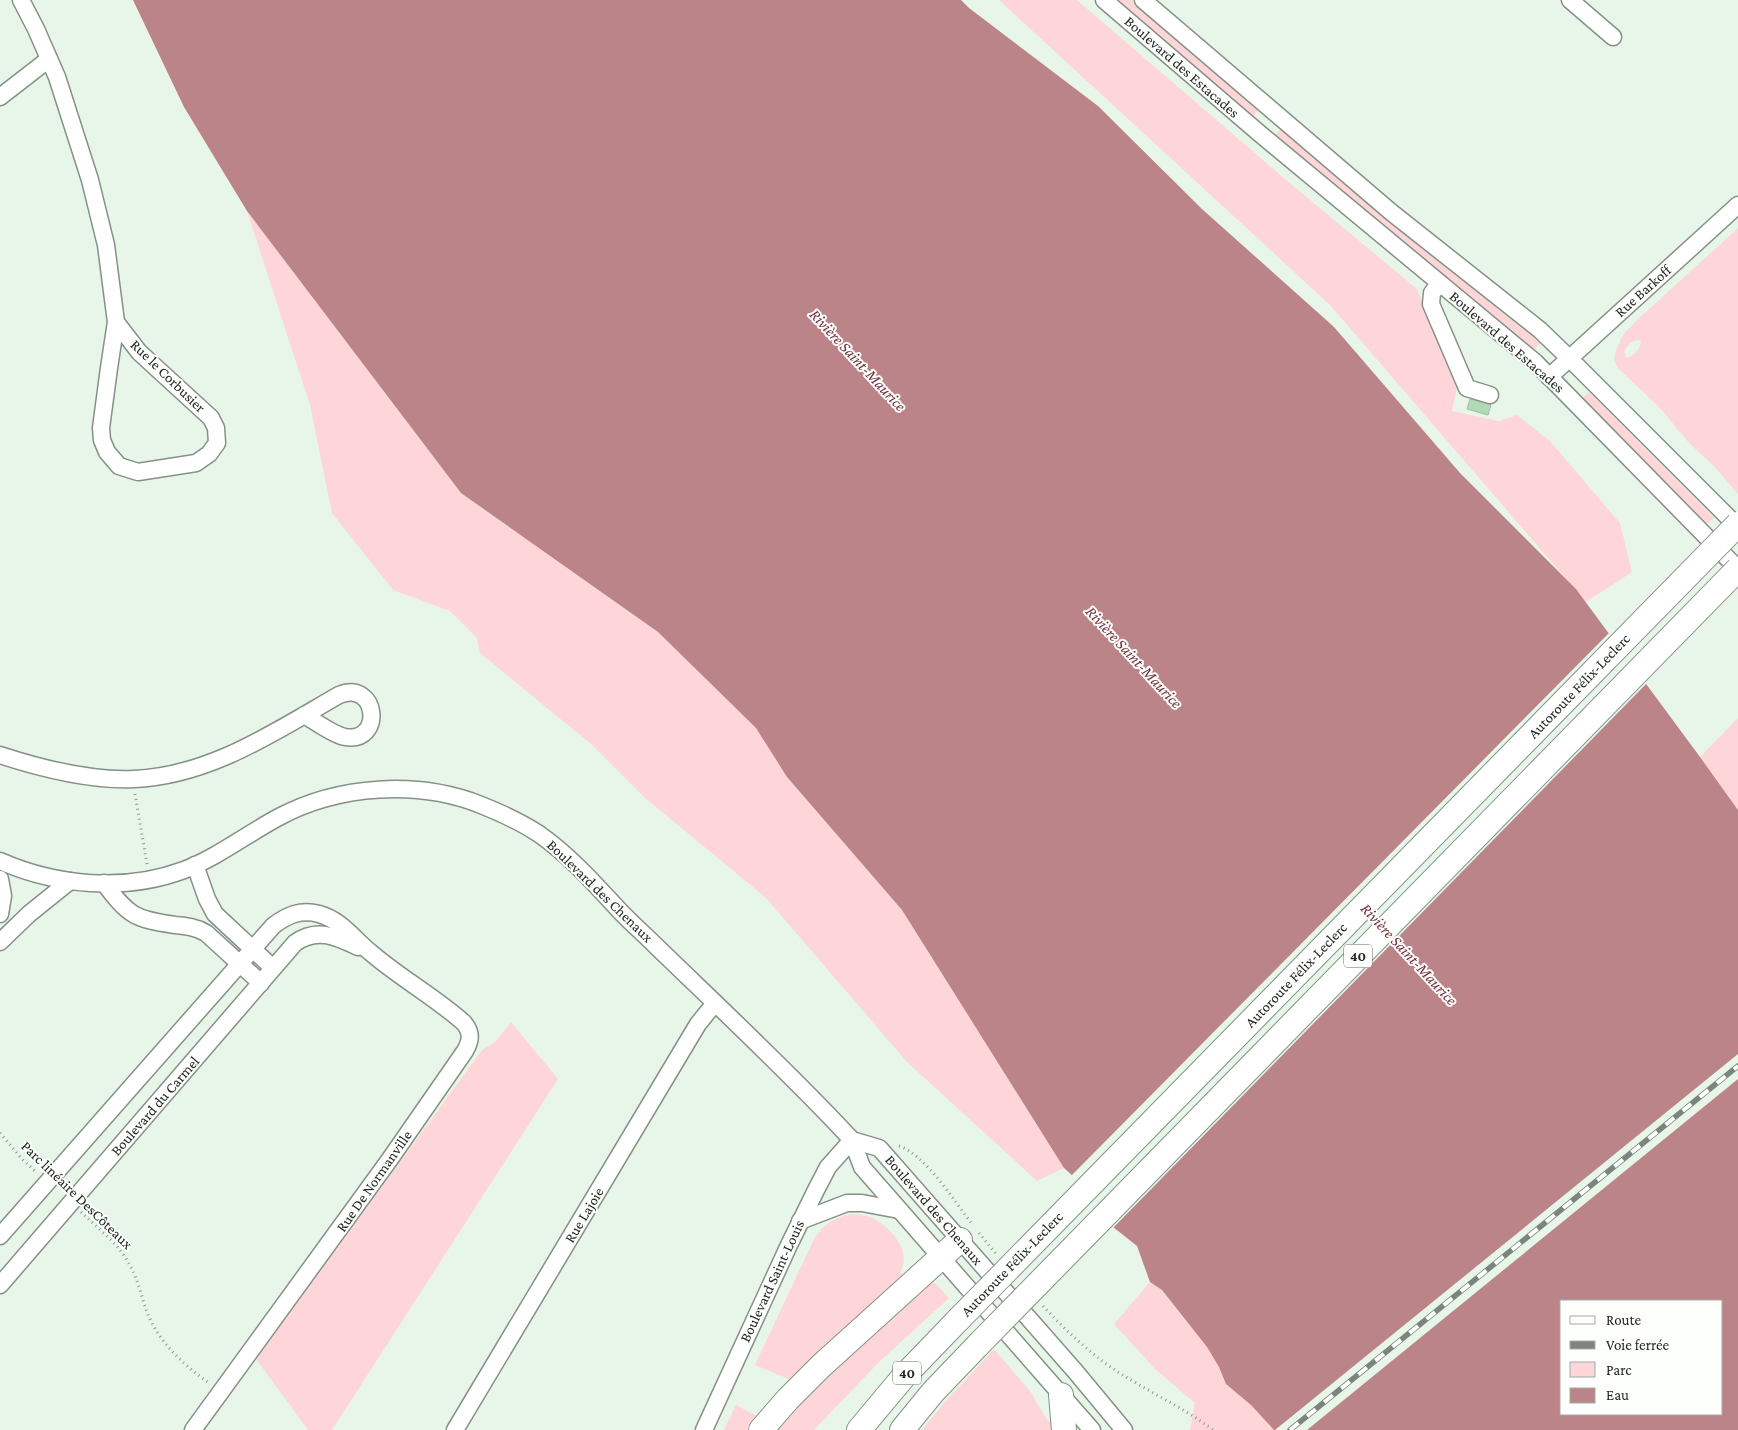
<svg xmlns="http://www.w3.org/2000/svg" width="1738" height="1430" font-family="'Crimson Pro',serif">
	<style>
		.green { fill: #fed6d9; fill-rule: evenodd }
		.water { fill: #bb8489; fill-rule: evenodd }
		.pier { fill: #e8f5e9 }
		.building { fill: #b0dbb5; stroke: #acb8ad }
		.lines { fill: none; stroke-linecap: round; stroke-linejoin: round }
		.minor-casing { stroke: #859186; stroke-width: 19 }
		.highway-casing { stroke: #859186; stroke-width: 26 }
		.path { stroke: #8f9990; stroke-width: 3; stroke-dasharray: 1 4; stroke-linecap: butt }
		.minor { stroke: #fff; stroke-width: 16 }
		.highway { stroke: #fff; stroke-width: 24 }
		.rail-casing { stroke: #7c857d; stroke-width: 5.5 }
		.rail { stroke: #fcfffc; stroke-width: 4; stroke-dasharray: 11; stroke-linecap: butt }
		.highway-bridge-casing { stroke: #859186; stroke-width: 26; stroke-linecap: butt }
		.highway-bridge { stroke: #fff; stroke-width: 24 }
		.labels { text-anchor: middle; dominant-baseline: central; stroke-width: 4; stroke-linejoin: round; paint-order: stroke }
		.shield { fill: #fcfffc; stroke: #636863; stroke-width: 1 }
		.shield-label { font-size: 14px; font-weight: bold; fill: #222722 }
		.street-label { font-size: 15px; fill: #222722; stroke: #fcfffc }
		.water-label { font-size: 16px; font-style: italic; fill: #752e3a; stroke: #fcfffc }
	</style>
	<rect width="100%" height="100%" fill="#e8f5e9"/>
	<g class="green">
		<polygon points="999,0 1077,0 1285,179 1417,289 1458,383 1452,411 1499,421 1517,415 1549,440 1620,523 1632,572 1586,602 1330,305"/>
		<polygon points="1115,0 1131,0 1259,109 1252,118"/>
		<polygon points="1282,127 1386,216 1540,343 1533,351 1275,136"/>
		<polygon points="247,211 461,493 658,632 756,728 787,777 902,910 1064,1168 1037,1181 907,1062 766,898 644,797 591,744 480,653 477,638 450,611 393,590 332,513 310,405"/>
		<path d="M1738 228V494L1714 466 1690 444 1661 409 1617 367 1614 360 1616 350 1623 335 1636 321ZM1639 340 1641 342C1640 349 1634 357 1626 357L1624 351C1627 345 1632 341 1639 340Z"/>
		<polygon points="1589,392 1714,518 1706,525 1581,399"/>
		<polygon points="1738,718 1738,810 1700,757"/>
		<polygon points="511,1022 558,1079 332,1430 308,1430 256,1359 482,1050 495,1042"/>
		<path d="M852 1214C859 1215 865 1215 872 1218 890 1226 913 1252 900 1272L902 1275 789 1379 755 1365 815 1237C825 1224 835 1217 852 1214Z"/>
		<polygon points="932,1282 935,1283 949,1298 879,1362 814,1430 773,1430 804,1396"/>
		<polygon points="1150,1282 1162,1290 1207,1347 1219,1366 1277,1430 1190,1430 1195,1403 1155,1369 1114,1324"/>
		<polygon points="994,1349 1030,1391 1048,1421 1052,1421 1055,1430 922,1430 943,1404"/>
		<polygon points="736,1405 757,1416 746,1430 724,1430"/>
	</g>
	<path class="water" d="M133 0H961L969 8 1098 106 1202 209 1334 327 1460 473 1576 589 1700 757 1738 810V1430H1274L1251 1405 1226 1384 1219 1367 1207 1347 1162 1290 1150 1282 1137 1246 1113 1227 1084 1186 1064 1168 902 910 787 777 756 728 658 632 461 493 247 211 184 107ZM1562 1301H1722V1414H1562Z"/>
	<g class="pier">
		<polygon points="1611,631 1648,682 1112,1229 1102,1218 1094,1202 1070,1177"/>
		<polygon points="1738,1054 1738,1079 1307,1430 1275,1430"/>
	</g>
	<polygon class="building" points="1470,399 1491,405 1488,415 1467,409"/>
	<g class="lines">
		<g class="minor-casing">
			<g id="minor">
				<polyline points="21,0 36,29 57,77 90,180 106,245 116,322 109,368 101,428 102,440 107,452 119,466 138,472 196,463 209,454 217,443 216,428 211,418 139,352 116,322"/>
				<polyline points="1104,0 1259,133 1535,362 1738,569"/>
				<polyline points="1143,0 1391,212 1540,330 1569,358 1738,527"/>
				<polyline points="1570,0 1613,37"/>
				<polyline points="0,97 49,59"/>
				<polyline points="1439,284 1432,293 1431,304 1467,388 1490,395"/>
				<polyline points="1549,377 1738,205"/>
				<path d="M0 755C40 768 91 781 134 779 210 776 276 731 339 695 378 679 384 744 345 737 333 735 315 721 304 715"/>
				<path d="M0 861C57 886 125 892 184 870 218 857 247 834 279 817 339 785 418 780 481 805 501 813 521 822 539 834 569 855 593 882 618 909 630 922 644 934 657 947 717 1005 779 1063 837 1124L852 1140 862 1167 1092 1430"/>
				<polyline points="195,865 207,899 215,914 273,968"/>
				<polyline points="0,879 3,896 0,914"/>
				<path d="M104 883C129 916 134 919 175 925 186 926 196 927 206 933L261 983"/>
				<polyline points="0,942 29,914 70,881"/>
				<polyline points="852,1140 879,1148 881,1150 1075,1371 1124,1430"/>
				<polyline points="800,1221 847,1203 862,1203 899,1210"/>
				<path d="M0 1236 273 926C287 915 301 909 319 914 341 920 353 938 370 952 400 978 435 997 464 1023 472 1033 471 1040 465 1051L390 1159 193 1430"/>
				<path d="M0 1285 295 943C317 927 337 937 358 947"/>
				<polyline points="455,1430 698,1024 715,1003"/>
				<polyline points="704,1430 789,1245 816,1190 828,1167 852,1140"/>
			</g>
		</g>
		<g class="highway-casing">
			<g id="highway">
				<polyline points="1061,1395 1064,1430"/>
				<polyline points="761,1430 788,1399 821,1366 960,1240"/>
				<polyline points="859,1430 905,1375 958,1320"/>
				<polyline points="902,1430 933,1392 979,1344"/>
			</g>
		</g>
		<g class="path">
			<polyline points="135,794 147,864"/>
			<polyline points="0,1133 22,1159 37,1173"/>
			<path d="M899 1146C926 1155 954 1201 972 1224"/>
			<path d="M81 1212C97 1228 117 1242 128 1262 138 1278 141 1296 147 1312 159 1343 184 1365 209 1383"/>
			<polyline points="979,1233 997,1255"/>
			<path d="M1043 1306C1069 1334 1098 1361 1131 1380 1159 1397 1187 1410 1213 1430"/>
		</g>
		<use href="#minor" class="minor"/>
		<use href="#highway" class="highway"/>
		<g class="rail-casing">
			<polyline id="rail" points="1290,1430 1738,1066"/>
		</g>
		<use href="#rail" class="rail"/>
		<g class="highway-bridge-casing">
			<g id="highway-bridge">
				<polyline points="958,1320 1738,524"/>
				<polyline points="979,1344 1738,569"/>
			</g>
		</g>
		<use href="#highway-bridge" class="highway-bridge"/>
	</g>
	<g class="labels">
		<g class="shield">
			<rect x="1344" y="944.5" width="28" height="23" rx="4"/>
			<rect x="893" y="1361.5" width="28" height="23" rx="4"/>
		</g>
		<g class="shield-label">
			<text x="1358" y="956">40</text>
			<text x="907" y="1373">40</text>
		</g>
		<g class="street-label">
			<text transform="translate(1182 67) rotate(41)">Boulevard des Estacades</text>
			<text transform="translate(1643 291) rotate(-42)">Rue Barkoff</text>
			<text transform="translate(1507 342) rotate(41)">Boulevard des Estacades</text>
			<text transform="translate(168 376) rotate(44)">Rue le Corbusier</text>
			<text transform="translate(1579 686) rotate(-46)">Autoroute Félix-Leclerc</text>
			<text transform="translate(600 891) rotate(44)">Boulevard des Chenaux</text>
			<text transform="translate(1296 975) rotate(-46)">Autoroute Félix-Leclerc</text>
			<text transform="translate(155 1106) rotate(-49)">Boulevard du Carmel</text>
			<text transform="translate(374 1181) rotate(-55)">Rue De Normanville</text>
			<text transform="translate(77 1195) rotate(44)">Parc linéaire DesCôteaux</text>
			<text transform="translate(934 1210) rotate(49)">Boulevard des Chenaux</text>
			<text transform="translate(584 1215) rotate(-59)">Rue Lajoie</text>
			<text transform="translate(1012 1264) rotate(-46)">Autoroute Félix-Leclerc</text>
			<text transform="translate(772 1281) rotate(-65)">Boulevard Saint-Louis</text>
		</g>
		<g class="water-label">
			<text transform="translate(858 360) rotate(47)">Rivière Saint-Maurice</text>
			<text transform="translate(1134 657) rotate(47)">Rivière Saint-Maurice</text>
			<text transform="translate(1409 954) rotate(47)">Rivière Saint-Maurice</text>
		</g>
	</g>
	<rect x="1560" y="1300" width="162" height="115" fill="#fcfffc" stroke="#a5a9a5"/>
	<rect x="1570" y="1316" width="25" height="8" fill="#ffffff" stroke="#a5a9a5"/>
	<text x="1606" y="1325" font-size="15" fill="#222722">Route</text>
	<rect x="1570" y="1341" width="25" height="8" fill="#7c857d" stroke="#a5a9a5"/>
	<text x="1606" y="1350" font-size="15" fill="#222722">Voie ferrée</text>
	<rect x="1570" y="1362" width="25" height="15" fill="#fed6d9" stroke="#a5a9a5"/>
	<text x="1606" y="1375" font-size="15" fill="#222722">Parc</text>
	<rect x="1570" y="1388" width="25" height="15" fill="#bb8489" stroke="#a5a9a5"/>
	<text x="1606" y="1400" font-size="15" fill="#222722">Eau</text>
</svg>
